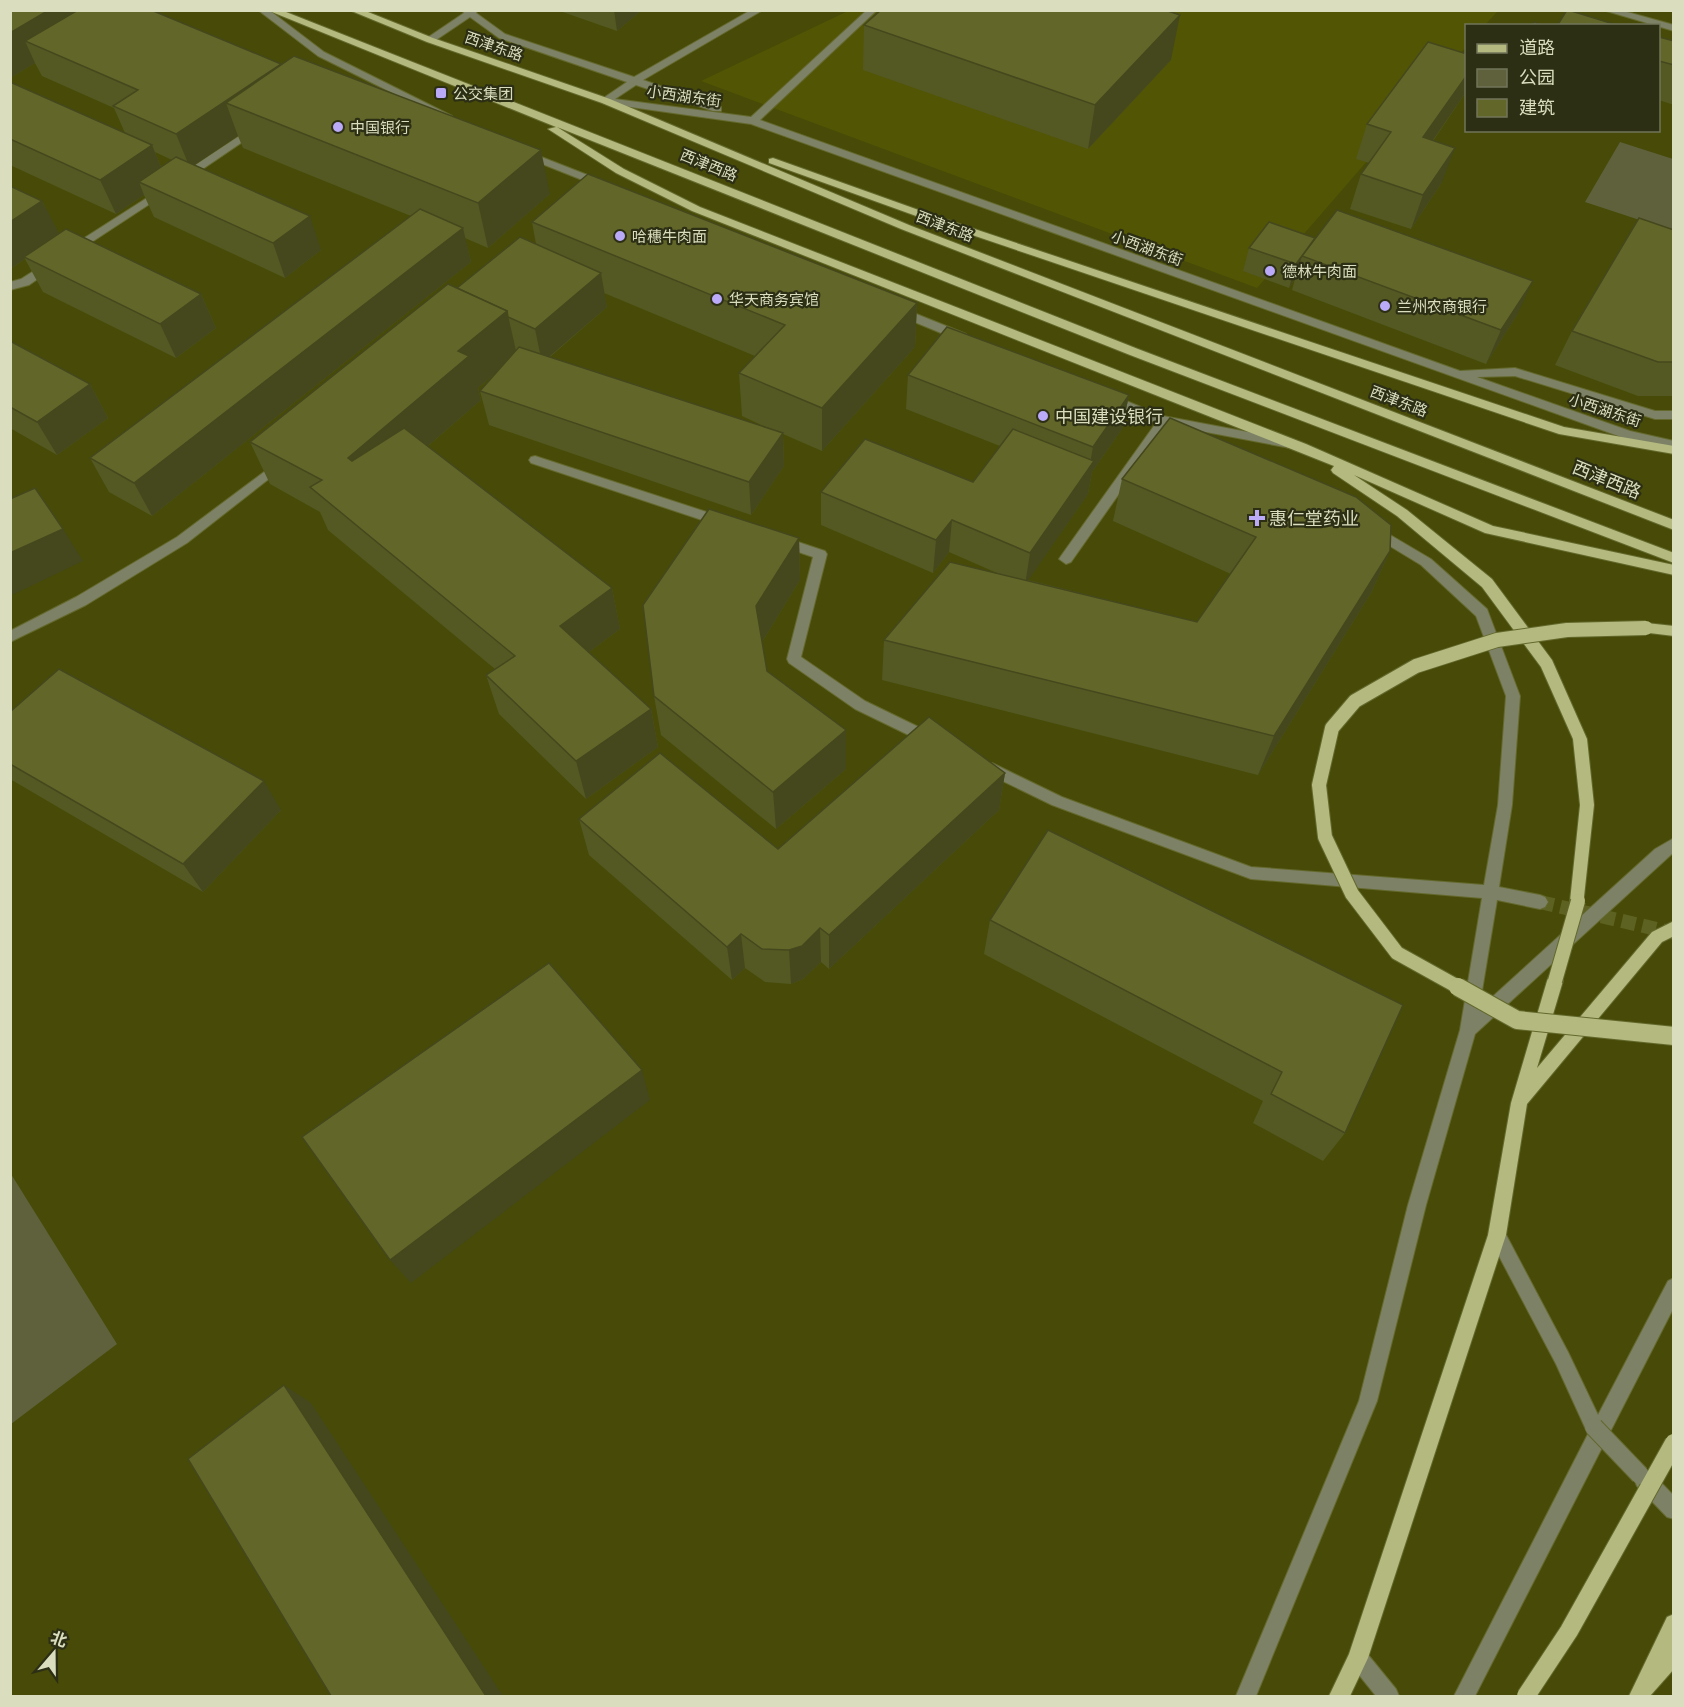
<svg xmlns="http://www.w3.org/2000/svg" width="1684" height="1707" font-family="Ubuntu,'Noto Sans SC',sans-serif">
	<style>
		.built { fill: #515504 }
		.green { fill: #5e613c }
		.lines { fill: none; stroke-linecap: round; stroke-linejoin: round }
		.minor-tunnel { stroke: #5d6122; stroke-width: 14; stroke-dasharray: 14 7; stroke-linecap: butt }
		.minor-casing { stroke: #64682c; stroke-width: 2 }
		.major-casing { stroke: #64682c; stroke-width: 2 }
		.minor { fill: #7d8165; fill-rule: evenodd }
		.major { fill: #b3b97f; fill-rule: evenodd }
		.minor-bridge-casing { stroke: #64682c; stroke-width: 20; stroke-linecap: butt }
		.major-bridge-far1-casing { stroke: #64682c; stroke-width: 16; stroke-linecap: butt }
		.major-bridge-casing { stroke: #64682c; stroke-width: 20; stroke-linecap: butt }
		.minor-bridge { stroke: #7d8165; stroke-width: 18 }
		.major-bridge-far1 { stroke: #b3b97f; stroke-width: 14 }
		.major-bridge { stroke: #b3b97f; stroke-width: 18 }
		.wall { fill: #545923; fill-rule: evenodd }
		.shaded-wall { fill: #45481d }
		.building { fill: #626729; stroke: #45481d; stroke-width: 1.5 }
		.poi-dot { fill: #baaaf7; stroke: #2d2f15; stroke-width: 2 }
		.labels { text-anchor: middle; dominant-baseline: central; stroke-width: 4.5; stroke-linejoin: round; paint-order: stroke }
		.far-street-label { font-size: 15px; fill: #dadebe; stroke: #2d2f15 }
		.far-poi-label { font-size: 15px; fill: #dadebe; stroke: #2d2f15; text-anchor: start }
		.poi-label { font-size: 18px; fill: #dadebe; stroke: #2d2f15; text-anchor: start }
		.street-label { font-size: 18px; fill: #dadebe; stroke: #2d2f15 }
	</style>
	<rect width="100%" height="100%" fill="#474b07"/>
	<polygon class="built" points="848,11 1498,11 1485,25 1466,26 1466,47 1257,288 701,81"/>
	<g class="green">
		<polygon points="1620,142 1673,159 1673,231 1585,202"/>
		<polygon points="11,1174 117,1344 11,1424 10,1424"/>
	</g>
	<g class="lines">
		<polyline class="minor-tunnel" points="1540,902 1674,933"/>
		<g class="minor-casing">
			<g id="minor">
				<polygon points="258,10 269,10 324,52 452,116 443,118 318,56"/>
				<polygon points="462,10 478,10 476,13 505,34 634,77 751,10 763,10 643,80 721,107 721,111 713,111 636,85 615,99 751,117 867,10 877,10 760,120 1460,371 1515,368 1655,411 1674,411 1674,419 1655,419 1515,376 1477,377 1630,431 1674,441 1674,449 1624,438 751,124 602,103 602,99 627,82 499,38 470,17 433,42 427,42 427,38 464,13"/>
				<polygon points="1603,10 1620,10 1674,25 1674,31"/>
				<polygon points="256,125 260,126 260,130 188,179 180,179 180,175"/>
				<polygon points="526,151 608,183 609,185 604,188 600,187 522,156 522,152"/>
				<polygon points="164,187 168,188 168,192 75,253 67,253 67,249"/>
				<polygon points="51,260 57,264 55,267 29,285 10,290 10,282 21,279"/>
				<polygon points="899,307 966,334 968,337 962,341 958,340 895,314 895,308"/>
				<polygon points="1109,394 1163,416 1290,440 1296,444 1290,448 1190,429 1188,433 1184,434 1166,427 1071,562 1066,564 1059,559 1061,556 1156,423 1105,401 1103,398"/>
				<polygon points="535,456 728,519 729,522 723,527 531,463 529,460 531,457"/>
				<polygon points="280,460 286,464 284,467 187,543 86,605 10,642 10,631 76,597 177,537"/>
				<polygon points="1375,526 1431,559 1487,609 1520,696 1512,805 1499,887 1540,895 1545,897 1548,902 1545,907 1540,909 1497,900 1479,1009 1655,849 1674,838 1674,852 1475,1034 1426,1205 1377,1401 1256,1696 1236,1696 1359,1401 1408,1205 1460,1030 1482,898 1251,879 1052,805 982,771 980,767 982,763 992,763 1062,797 1251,867 1484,885 1498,805 1506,696 1476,616 1421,565 1370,534 1369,531"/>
				<polygon points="780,536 825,551 827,554 801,657 865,701 935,735 937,739 935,743 925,743 855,709 789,663 787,659 813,557 775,544 774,541 775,538"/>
				<polygon points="1497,1226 1503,1229 1568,1352 1598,1415 1668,1281 1674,1278 1674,1307 1475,1696 1454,1696 1588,1434 1556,1364 1491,1241 1488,1235 1491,1229"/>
				<polygon points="1644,1469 1651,1472 1674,1496 1674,1519 1667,1517 1637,1486 1634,1479 1637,1472"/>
				<polygon points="1358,1648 1365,1651 1396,1689 1399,1696 1376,1696 1351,1665 1348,1658 1351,1651"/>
			</g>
		</g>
		<g class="major-casing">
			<g id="major">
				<polygon points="267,10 281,10 1138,349 1674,553 1674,563 1130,355 557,127 624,169 700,207 1306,444 1493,526 1674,565 1674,575 1485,533 1354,475 1407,510 1492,579 1552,660 1587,739 1594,805 1583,906 1578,908 1573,906 1570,901 1580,805 1573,739 1541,667 1482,587 1397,516 1333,473 1331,470 1334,466 692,211 616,173 548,129 556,127"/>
				<polygon points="349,10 363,10 433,38 610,99 909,225 1674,520 1674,530 901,229 602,103 427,42"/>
				<polygon points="773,158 927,213 1564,427 1674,446 1674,454 1559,434 919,217 769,163 769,159"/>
				<polygon points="1646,623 1674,626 1674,636 1641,632 1639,628 1641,624"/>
				<polygon points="1674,921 1674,936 1662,942 1527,1104 1506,1235 1368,1658 1350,1696 1329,1696 1349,1654 1488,1235 1511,1103 1547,981 1549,976 1555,974 1561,976 1563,981 1537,1068 1652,932"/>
				<polygon points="1674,1614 1674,1669 1650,1696 1629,1696 1667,1617"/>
			</g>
		</g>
		<use href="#minor" class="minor"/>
		<use href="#major" class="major"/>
		<g class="minor-bridge-casing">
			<polyline id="minor-bridge" points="1594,1427 1640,1475"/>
		</g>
		<g class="major-bridge-far1-casing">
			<g id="major-bridge-far1">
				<polyline points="1555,981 1578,901"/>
				<polyline points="1460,988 1397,953 1352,894 1325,837 1319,785 1332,728 1355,701 1416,666 1497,640 1567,630 1646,628"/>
			</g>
		</g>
		<g class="major-bridge-casing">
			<g id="major-bridge">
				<polyline points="1458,987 1517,1020 1674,1036"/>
				<polyline points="1526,1696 1569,1631 1674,1443"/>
			</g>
		</g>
		<use href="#minor-bridge" class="minor-bridge"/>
		<use href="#major-bridge-far1" class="major-bridge-far1"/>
		<use href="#major-bridge" class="major-bridge"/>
	</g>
	<g class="wall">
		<path d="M10 10 550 194 488 248 465 238 471 262 152 516 109 492 90 458 411 216 243 148 238 136 195 165 321 250 285 278 154 217 144 195 116 214 10 165V82L125 133 114 108 42 76 35 63 10 78ZM155 152 172 160 161 167Z"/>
		<polygon points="557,10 642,10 617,31"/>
		<polygon points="864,25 1171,60 1088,149 863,70"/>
		<polygon points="1659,37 1674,41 1674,105 1659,100"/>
		<polygon points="1466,92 1433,141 1442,182 1411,229 1350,209 1361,174 1369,163 1356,159 1367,124"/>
		<polygon points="10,186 42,201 59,234 201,294 216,328 176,358 43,292 25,259 10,269"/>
		<path d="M532 222 917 303 915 347 822 451 783 434 784 466 751 515 489 425 480 391 497 372 478 388 481 400 428 446 612 588 620 629 589 652 651 709 658 747 586 799 499 714 486 675 495 669 328 530 320 512 270 484 250 442 457 288 536 244ZM604 293 755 356 739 373 742 416 772 430 550 357 607 307Z"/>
		<polygon points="1269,222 1517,315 1486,364 1292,290 1295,279 1289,288 1243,271 1249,248"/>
		<polygon points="1674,230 1674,396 1638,396 1555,365 1572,331"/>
		<polygon points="10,341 90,384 108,418 57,455 10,428"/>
		<polygon points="908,375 1129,395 1122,429 1092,472 1088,494 1028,580 1197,622 1231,574 1113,521 1122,479 1390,551 1371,593 1258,775 882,680 884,640 997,573 949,552 933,573 821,525 821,492 973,482 1000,446 906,409"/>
		<polygon points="799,538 800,580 762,642 767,671 846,730 846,769 776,829 661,735 654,696"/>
		<polygon points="10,712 281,810 203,892 10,779"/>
		<polygon points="1005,773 999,810 829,969 821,962 803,979 791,984 765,982 745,968 732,980 589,855 579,819 778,849"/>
		<polygon points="1048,830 1345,1133 1323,1161 1253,1123 1263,1101 984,954 990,920"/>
	</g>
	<g class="shaded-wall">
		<polygon points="49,10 90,10 25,41 35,63 10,78 10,33"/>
		<polygon points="614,10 642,10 617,31"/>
		<polygon points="1180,15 1171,60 1088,149 1095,105"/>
		<polygon points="281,64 226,103 238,136 190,168 176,134"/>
		<polygon points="1467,75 1466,92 1411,172 1423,137"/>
		<polygon points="152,145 166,179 139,182 144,195 116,214 100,180"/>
		<polygon points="1455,148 1442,182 1411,229 1423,195"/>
		<polygon points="541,150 550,194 488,248 478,203"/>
		<polygon points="42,201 60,235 24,257 25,259 10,269 10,222"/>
		<polygon points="310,216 321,250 285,278 273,243"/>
		<polygon points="463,228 471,262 152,516 134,483"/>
		<polygon points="1302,256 1295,279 1289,288 1296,264"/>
		<polygon points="601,273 607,307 542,363 535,329"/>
		<polygon points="1533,281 1517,315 1486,364 1501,330"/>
		<polygon points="201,294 216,328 176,358 160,324"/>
		<polygon points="917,303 915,347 822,451 822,408"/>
		<polygon points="507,311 517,355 478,388 481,400 364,501 348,458 458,351"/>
		<polygon points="90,384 108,418 57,455 37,422"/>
		<polygon points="1129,395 1122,429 1092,472 1088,494 1025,585 1030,553 1089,469 1093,447"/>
		<polygon points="783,433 784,466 751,515 749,482"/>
		<polygon points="952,520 949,552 933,573 936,540"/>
		<polygon points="63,529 83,561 10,596 10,553"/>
		<polygon points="799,538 800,580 759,647 756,606"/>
		<polygon points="1390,551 1371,593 1258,775 1274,736"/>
		<polygon points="612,588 620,629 570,666 560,626"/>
		<polygon points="651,709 658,747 586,799 576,761"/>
		<polygon points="846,730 846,769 776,829 773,792"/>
		<polygon points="1005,773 999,810 829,969 829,935"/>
		<polygon points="264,781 281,810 203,892 183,864"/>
		<polygon points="820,928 821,962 803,979 791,984 789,950"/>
		<polygon points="741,934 745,968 732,980 727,947"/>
		<polygon points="642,1070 650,1100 411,1283 390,1260"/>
		<polygon points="284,1385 311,1403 503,1696 486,1696"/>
	</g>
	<g class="building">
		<polygon points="10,10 49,10 10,33"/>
		<polygon points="78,10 151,10 281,64 176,134 113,106 138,90 25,41"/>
		<polygon points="881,10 1165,10 1180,15 1095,105 864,25"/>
		<polygon points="1567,10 1568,10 1620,26 1557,26"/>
		<polygon points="1534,22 1544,26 1532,26"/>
		<polygon points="1659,37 1674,41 1674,65 1659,61"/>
		<polygon points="1428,42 1467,54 1467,75 1423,137 1455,148 1423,195 1361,174 1391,132 1367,124"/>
		<polygon points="294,56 541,150 478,203 226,103"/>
		<polygon points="10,82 152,145 100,180 10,139"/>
		<polygon points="176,157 310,216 273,243 139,182"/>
		<polygon points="588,174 917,303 822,408 739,373 785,325 532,222"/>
		<polygon points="10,186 42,201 10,222"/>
		<polygon points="420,209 463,228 134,483 90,458"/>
		<polygon points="1337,210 1533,281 1501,330 1302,256"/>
		<polygon points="1639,218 1674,230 1674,362 1658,362 1572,331"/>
		<polygon points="1269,222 1315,238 1296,264 1249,248"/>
		<polygon points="66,229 201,294 160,324 24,257"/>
		<polygon points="520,237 601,273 535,329 508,317 507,311 457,288"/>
		<polygon points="448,284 507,311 458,351 469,356 348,458 352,461 404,428 612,588 560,626 651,709 576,761 486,675 515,656 310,487 322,480 250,442"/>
		<polygon points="947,327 1129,395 1093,447 908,375"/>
		<polygon points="10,341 90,384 37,422 10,407"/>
		<polygon points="519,347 783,433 749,482 480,391"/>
		<polygon points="1170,418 1356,497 1391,525 1390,551 1274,736 884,640 950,562 1197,622 1256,537 1122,479"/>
		<polygon points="1013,429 1094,461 1030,553 952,520 936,540 821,492 865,439 973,482"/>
		<polygon points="35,488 63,529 10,553 10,499"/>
		<polygon points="709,509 799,538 756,606 767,671 846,730 773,792 654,696 643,605"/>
		<polygon points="59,669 264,781 183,864 10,764 10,712"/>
		<polygon points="929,717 1005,773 829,935 820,928 802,946 789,950 762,949 741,934 727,947 579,819 660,753 778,849"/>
		<polygon points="1048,830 1403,1005 1345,1133 1271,1094 1282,1072 990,920"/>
		<polygon points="549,963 642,1070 390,1260 302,1137"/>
		<polygon points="284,1385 486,1696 331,1696 188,1459"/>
	</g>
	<g class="poi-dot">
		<rect x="435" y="87" width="12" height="12" rx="3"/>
		<circle cx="338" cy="127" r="6"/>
		<circle cx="620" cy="236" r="6"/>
		<circle cx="1270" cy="271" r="6"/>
		<circle cx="717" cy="299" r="6"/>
		<circle cx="1385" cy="306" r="6"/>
		<circle cx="1043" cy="416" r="6"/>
		<path d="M1254 509h6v6h6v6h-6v6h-6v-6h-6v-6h6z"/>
	</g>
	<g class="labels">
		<g class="far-street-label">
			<text transform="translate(494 46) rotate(19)">西津东路</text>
			<text transform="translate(684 96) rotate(8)">小西湖东街</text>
			<text transform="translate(709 165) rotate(22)">西津西路</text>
			<text transform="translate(945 226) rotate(21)">西津东路</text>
			<text transform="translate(1147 248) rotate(20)">小西湖东街</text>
			<text transform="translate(1399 401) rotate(21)">西津东路</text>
			<text transform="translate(1605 410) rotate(18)">小西湖东街</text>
		</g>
		<g class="far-poi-label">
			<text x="453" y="93">公交集团</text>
			<text x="350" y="127">中国银行</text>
			<text x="632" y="236">哈穗牛肉面</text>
			<text x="1282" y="271">德林牛肉面</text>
			<text x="729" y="299">华天商务宾馆</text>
			<text x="1397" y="306">兰州农商银行</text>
		</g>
		<g class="poi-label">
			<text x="1055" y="416">中国建设银行</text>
			<text x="1269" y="518">惠仁堂药业</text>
		</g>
		<g class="street-label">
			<text transform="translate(1607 479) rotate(22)">西津西路</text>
		</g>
	</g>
	<rect width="1684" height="1707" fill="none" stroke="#dadebe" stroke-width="24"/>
	<rect x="1465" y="24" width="195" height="108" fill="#2d2f15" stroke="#727559" stroke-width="1.5"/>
	<rect x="1477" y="44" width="30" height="9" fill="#b3b97f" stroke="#727559" stroke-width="1.5"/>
	<text x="1519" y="54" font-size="18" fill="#dadebe">道路</text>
	<rect x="1477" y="69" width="30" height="18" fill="#5e613c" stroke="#727559" stroke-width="1.5"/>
	<text x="1519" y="84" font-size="18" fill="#dadebe">公园</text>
	<rect x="1477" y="99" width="30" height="18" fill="#626729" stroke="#727559" stroke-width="1.5"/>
	<text x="1519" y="114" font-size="18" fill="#dadebe">建筑</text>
	<g transform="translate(54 1653) rotate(20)" stroke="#2d2f15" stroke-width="4.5" paint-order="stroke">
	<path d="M0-4.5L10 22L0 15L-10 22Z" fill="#dadebe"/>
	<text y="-9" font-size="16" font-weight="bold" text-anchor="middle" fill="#dadebe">北</text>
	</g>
</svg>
